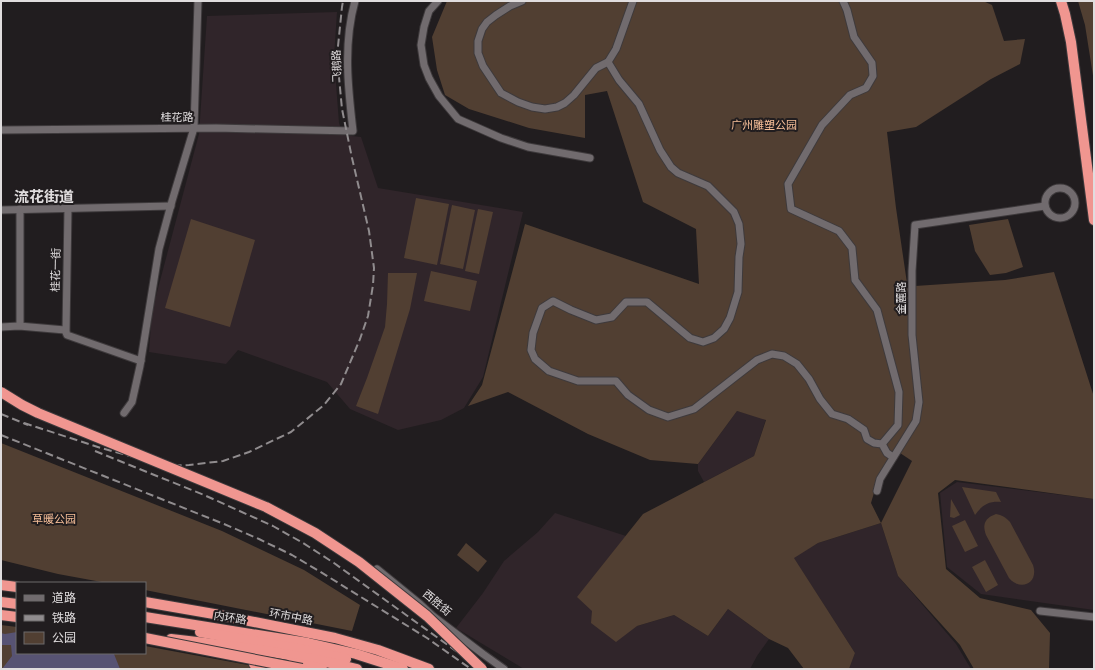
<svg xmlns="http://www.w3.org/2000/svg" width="1095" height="670" font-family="Roboto,'Noto Sans SC',sans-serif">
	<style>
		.built { fill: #30252a }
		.green { fill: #513f32 }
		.water { fill: #575373 }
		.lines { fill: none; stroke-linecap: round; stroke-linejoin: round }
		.minor-casing { stroke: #3e3a3c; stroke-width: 9 }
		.highway-casing { stroke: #3e3a3c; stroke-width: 12 }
		.minor { stroke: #716b6e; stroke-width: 7 }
		.highway { stroke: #f09690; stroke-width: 10 }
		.rail { stroke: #908c8e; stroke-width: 2; stroke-dasharray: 8 4; stroke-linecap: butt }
		.highway-bridge-casing { stroke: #3e3a3c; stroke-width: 12; stroke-linecap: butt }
		.highway-bridge { stroke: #f09690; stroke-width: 10 }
		.labels { text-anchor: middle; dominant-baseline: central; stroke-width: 4; stroke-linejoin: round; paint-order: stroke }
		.street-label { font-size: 11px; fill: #e0ddde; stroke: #211d1f }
		.park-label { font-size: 11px; fill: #f7bf99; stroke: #211d1f }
		.district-label { font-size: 15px; font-weight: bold; fill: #e0ddde; stroke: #211d1f }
	</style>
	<rect width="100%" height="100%" fill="#211d1f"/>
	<g class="built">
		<polygon points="337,12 334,57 339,123 343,135 361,137 378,188 523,212 483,377 464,408 441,420 398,430 350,409 327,382 238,350 226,364 149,352 152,311 199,134 207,16"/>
		<polygon points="737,411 766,419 754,456 704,482 698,471 698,464"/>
		<polygon points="957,482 1094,499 1094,610 981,594 947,567 940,493"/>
		<polygon points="555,513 626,536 578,597 637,626 674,615 708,636 728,609 769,639 757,656 750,669 524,669 456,628 483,593 504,561 538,532"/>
		<polygon points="881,523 898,576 956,644 971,669 849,669 855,653 793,557 818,543"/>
	</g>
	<g class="green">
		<polygon points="447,1 983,1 992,5 1004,41 1025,39 1020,64 991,79 916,127 887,132 896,208 908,290 909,334 918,402 914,420 878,479 871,503 881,523 912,461 900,453 919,422 922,402 914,334 915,286 1005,280 1054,272 1094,397 1094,499 955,480 938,493 946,569 980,598 1031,610 1050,633 1049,669 974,669 960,645 898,576 881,523 818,543 794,558 855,653 849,669 804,669 788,648 769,639 728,609 708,636 674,615 637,626 616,642 591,623 592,611 577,597 643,514 754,456 766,420 737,411 698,464 650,460 588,434 508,392 468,406 482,385 525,224 699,284 696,229 643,202 607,91 585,95 585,138 529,128 469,109 445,95 437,70 432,37"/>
		<polygon points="1078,1 1094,1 1094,82 1085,25"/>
		<polygon points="416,198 449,204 437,265 404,258"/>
		<polygon points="452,205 475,210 463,269 440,264"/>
		<polygon points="478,209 493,212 479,274 465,271"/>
		<polygon points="191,219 255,240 230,327 165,308"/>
		<polygon points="1008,219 1023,267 1006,273 990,275 975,251 969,225"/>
		<polygon points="431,271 477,281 470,311 424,301"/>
		<polygon points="388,273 417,273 410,309 378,414 356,406 367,378 385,327 387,304"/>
		<polygon points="1,443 222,531 304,570 360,605 352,631 145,590 145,583 107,583 58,574 1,560"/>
		<path d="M962 487 996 492 1001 502C989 501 982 505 975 515Z"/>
		<polygon points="951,499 960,515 954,518 950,517"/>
		<path d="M996 514C1002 515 1005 517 1010 522L1033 565C1039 583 1021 592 1009 578L986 535C982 524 985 518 996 514Z"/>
		<polygon points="965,520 978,546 965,552 952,526"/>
		<polygon points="466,543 487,561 478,572 457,555"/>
		<polygon points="985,560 998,585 986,592 972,567"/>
		<polygon points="1,625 17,627 17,653 145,653 145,646 269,669 1,669"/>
	</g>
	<polygon class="water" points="17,632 17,653 109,653 114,654 120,669 2,669 12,656 11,645 1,645 1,633 5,634"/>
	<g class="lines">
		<g class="minor-casing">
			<g id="minor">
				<polyline points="438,1 429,11 424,27 421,45 424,65 429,78 439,96 458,119 501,138 528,147 590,158"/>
				<polyline points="522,1 510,6 496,15 487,22 482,29 478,41 478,53 483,66 501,93 518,102 532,107 545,109 557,107 565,103 574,95 596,68 608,62 616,49 633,1"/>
				<polyline points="843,1 847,10 854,37 872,63 873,76 866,88 850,95 822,125 788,184 791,209 839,231 852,248 855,280 877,310 899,392 898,425 882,444"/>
				<polyline points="608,62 619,80 639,104 660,150 671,167 678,173 708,186 734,212 739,224 741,244 739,257 738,292 730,318 724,329 714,338 703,342 690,338 647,302 626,302 612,317 596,320 571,310 553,301 542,308 533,333 531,350 535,359 549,371 578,381 616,381 628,395 649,410 668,417 694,409 757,360 772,354 784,356 797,364 809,379 820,399 832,414 848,419 864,430 867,439 874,443 882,444 887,453 893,457"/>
				<path d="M1 130 216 128 353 131C348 88 343 44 355 1"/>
				<circle cx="1060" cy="203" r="15"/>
				<polyline points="20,209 20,323"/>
				<polyline points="1,210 171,206"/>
				<polyline points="1,327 19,326 65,330 67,335 141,361"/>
				<polyline points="66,332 68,208"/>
				<polyline points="124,413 132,402 140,366 159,249 172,201 194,128 198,1"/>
				<polyline points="877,491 880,479 916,421 919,402 912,335 912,271 915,225 1045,206"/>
				<polyline points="377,569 420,604 433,616 483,654 504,669"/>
				<polyline points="1040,611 1094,617"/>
			</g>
		</g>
		<g class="highway-casing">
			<g id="highway">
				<polyline points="1061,1 1065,14 1071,42 1094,220"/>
				<polyline points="1,585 17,587"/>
				<polyline points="1,602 17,604"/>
				<polyline points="145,602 214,614 335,638 378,650 429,669"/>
				<polyline points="1,615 17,617"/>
				<polyline points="145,617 308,643 356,654 403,669"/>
				<polyline points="200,632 293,648 346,659"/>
				<path d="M171 639C233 646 296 654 357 669"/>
				<polyline points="293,663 322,669"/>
				<polyline points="254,664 276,669"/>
			</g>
		</g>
		<use href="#minor" class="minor"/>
		<use href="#highway" class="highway"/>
		<g class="rail">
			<polyline points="1,414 28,425"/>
			<polyline points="24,423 101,448 166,466 189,465 223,461 249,452 291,432 324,405 341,384 360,339 368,316 373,285 374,268 369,231 352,158 342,109 337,56 342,7 343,1"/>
			<polyline points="1,435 224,524 259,539 292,555 319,571 427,638 471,669"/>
			<polyline points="95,451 204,495 273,526 303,543 334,563 481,669"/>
		</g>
		<g class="highway-bridge-casing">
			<g id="highway-bridge">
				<polyline points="1,392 22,405 38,413 266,507 315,533 359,562 427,616 482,669"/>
				<polyline points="145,638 302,669"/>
			</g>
		</g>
		<use href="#highway-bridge" class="highway-bridge"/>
	</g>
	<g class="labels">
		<g class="street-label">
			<text transform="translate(337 66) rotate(-92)">飞鹅路</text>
			<text x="177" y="117">桂花路</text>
			<text transform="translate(56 270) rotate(-89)">桂花一街</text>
			<text transform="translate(901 298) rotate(-90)">金麓路</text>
			<text transform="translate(437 603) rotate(40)">西胜街</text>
			<text transform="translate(291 617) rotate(11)">环市中路</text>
			<text transform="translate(230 618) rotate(9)">内环路</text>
		</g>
		<g class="park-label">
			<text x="764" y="125">广州雕塑公园</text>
			<text x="54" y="519">草暖公园</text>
		</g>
		<g class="district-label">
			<text x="44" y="197">流花街道</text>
		</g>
	</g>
	<rect width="1095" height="670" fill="none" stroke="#e0ddde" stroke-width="4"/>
	<rect x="16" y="582" width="130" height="72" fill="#211d1f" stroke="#6d6a6b"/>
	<rect x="24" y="595" width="20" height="6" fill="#716b6e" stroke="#6d6a6b"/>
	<text x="52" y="602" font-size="12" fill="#e0ddde">道路</text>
	<rect x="24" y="615" width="20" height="6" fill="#908c8e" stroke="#6d6a6b"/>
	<text x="52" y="622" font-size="12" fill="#e0ddde">铁路</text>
	<rect x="24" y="632" width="20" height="12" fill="#513f32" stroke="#6d6a6b"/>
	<text x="52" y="642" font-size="12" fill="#e0ddde">公园</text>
</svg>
